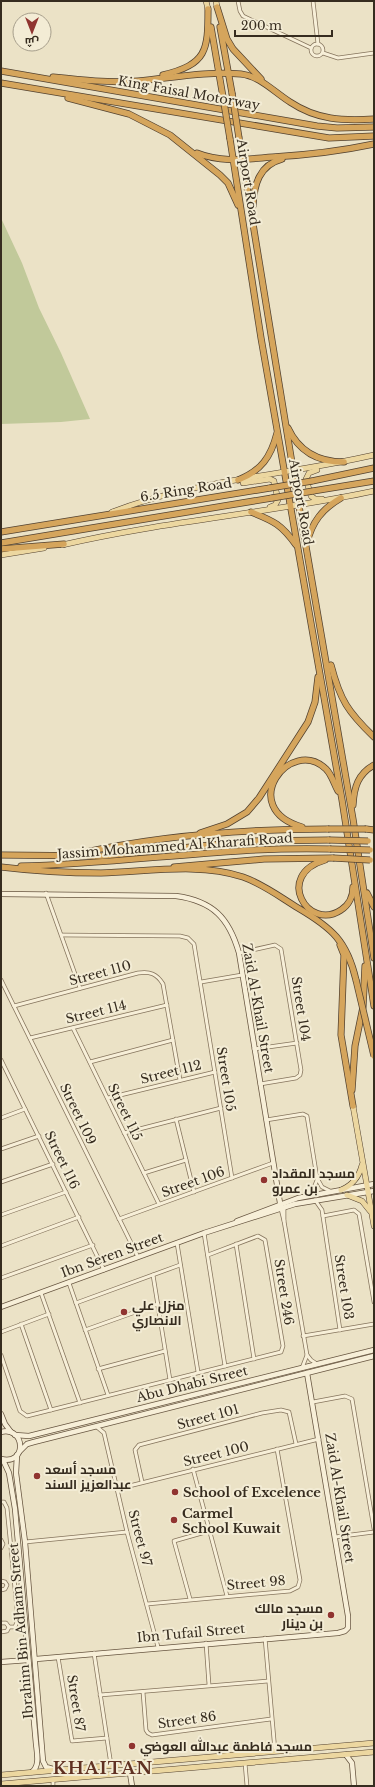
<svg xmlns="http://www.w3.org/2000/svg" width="375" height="1787" font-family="'Libre Baskerville',Cairo,serif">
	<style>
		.pitch { fill: #c1c99a }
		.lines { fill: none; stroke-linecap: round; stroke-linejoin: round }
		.street-casing { stroke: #85745d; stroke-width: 4.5 }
		.secondary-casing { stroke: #675540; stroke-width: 6 }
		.primary-casing { stroke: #534230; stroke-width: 6 }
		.highway-casing { stroke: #534230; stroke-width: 7 }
		.street { stroke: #f7efd8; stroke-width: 3 }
		.secondary { stroke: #f7efd8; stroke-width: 4.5 }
		.primary { stroke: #ecd7a0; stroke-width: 5 }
		.highway { stroke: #d5a55c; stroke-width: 5.5 }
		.highway-bridge-casing { stroke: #534230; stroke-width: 7; stroke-linecap: butt }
		.highway-bridge { stroke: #d5a55c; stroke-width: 5.5 }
		.poi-dot { fill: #903430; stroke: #f3ecd5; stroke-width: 1.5 }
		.labels { text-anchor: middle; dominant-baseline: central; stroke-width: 4; stroke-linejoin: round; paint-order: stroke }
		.street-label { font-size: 13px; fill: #362c1f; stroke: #f3ecd5 }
		.poi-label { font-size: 13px; font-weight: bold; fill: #362c1f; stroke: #f3ecd5; text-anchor: start }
		.district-label { font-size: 17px; font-weight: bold; letter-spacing: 1px; fill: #603122; stroke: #f3ecd5 }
	</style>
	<rect width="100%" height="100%" fill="#ebe2c6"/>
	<polygon class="pitch" points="1,218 22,263 39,308 61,353 90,419 61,422 1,424"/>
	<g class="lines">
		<g class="street-casing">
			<g id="street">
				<polyline points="238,1 240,11 243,16 311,48"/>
				<polyline points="313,1 318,44"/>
				<circle cx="317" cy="50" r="6"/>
				<polyline points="323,53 338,58 374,53"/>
				<polyline points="46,893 80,988"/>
				<polyline points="62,935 180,936 188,938 194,944 232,1178"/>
				<polyline points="239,953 275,945 281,949 301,1070 300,1075 296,1078 260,1084"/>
				<polyline points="1,980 138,1257"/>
				<polyline points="201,982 242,975"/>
				<path d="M14 1006 138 973C150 971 157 974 163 984L180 1080"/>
				<polyline points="73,1028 159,1204"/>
				<polyline points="30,1038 167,1005"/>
				<polyline points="254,1049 297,1043"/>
				<polyline points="1,1060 104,1270"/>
				<polyline points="90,1062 173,1040"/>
				<polyline points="108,1098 215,1072"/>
				<polyline points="1,1118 25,1109"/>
				<polyline points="176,1119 194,1192"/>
				<polyline points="266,1120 303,1114 307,1116 317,1178 322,1187 330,1191"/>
				<polyline points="124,1133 221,1108"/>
				<polyline points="1,1149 39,1136"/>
				<polyline points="144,1173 186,1160"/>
				<polyline points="1,1182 53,1164"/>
				<polyline points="311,1195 317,1180"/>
				<polyline points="315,1200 322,1210 340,1330"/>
				<polyline points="284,1208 284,1221"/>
				<polyline points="281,1209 284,1221 307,1355 302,1368"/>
				<polyline points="1,1215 66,1192"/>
				<polyline points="323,1216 354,1210 359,1214 374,1302"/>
				<polyline points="119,1219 273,1163"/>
				<polyline points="204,1233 225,1366"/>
				<polyline points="177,1243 198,1372"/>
				<polyline points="236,1244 254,1359"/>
				<polyline points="1,1246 79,1217"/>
				<polyline points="153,1275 170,1380"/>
				<polyline points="1,1278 93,1245"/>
				<polyline points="69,1283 108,1395"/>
				<polyline points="41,1293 80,1403"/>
				<polyline points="76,1303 180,1265"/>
				<polyline points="21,1324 51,1410"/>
				<polyline points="85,1330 158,1304"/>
				<polyline points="1,1332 49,1314"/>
				<polyline points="303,1336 374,1324"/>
				<polyline points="1,1355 20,1411 27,1416 281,1352 283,1346 265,1240 258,1236 208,1255"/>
				<polyline points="307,1355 311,1360 317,1364"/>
				<polyline points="98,1369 165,1351"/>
				<polyline points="313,1402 345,1396 352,1399 374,1529"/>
				<polyline points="97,1427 104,1433 127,1532 158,1647"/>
				<polyline points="193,1469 227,1596"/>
				<polyline points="142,1482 135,1450 139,1445 262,1413 281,1410 289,1412 296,1444"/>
				<polyline points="117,1489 319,1439"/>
				<polyline points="1,1502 4,1502 7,1508 18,1619 15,1627 9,1627"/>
				<polyline points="335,1537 374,1532"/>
				<polyline points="1,1540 3,1544 1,1548"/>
				<polyline points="25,1542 127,1532"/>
				<polyline points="1,1581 5,1582 7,1585 5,1589 1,1590"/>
				<polyline points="190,1599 174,1541 209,1531"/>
				<polyline points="147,1604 290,1591 298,1587 300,1580 277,1449"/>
				<polyline points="1,1623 6,1623 9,1627 7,1631 1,1632"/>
				<polyline points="265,1638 275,1751"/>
				<polyline points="206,1643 209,1685"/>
				<polyline points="94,1653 111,1765"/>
				<polyline points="58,1657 72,1741 107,1738"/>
				<polyline points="143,1692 146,1730 148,1733 152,1735 271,1719"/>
				<polyline points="100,1695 268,1681"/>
				<polyline points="245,1763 247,1786"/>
				<polyline points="53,1780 53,1786"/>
			</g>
		</g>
		<g class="secondary-casing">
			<g id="secondary">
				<path d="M1 894 176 896C213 901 229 918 239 953L281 1209"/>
				<polyline points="237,1221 298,1198 374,1184"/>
				<polyline points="1,1307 204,1233 295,1204 374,1191"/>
				<polyline points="1,1414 5,1424 11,1432"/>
				<path d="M1 1432C26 1426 27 1466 1 1459"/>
				<polyline points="15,1435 29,1436 374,1350"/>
				<polyline points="20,1451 27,1444 34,1442 374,1356"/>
				<polyline points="17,1455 16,1473 25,1542 43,1761 46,1767 53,1769"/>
				<path d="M3 1460 9 1473 15 1509 36 1744C37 1753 40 1766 32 1772"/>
				<polyline points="36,1659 338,1633 345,1631 348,1628 348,1616 307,1373"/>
				<polyline points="1,1662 28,1660"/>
				<polyline points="346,1755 352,1763 354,1786"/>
				<polyline points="130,1773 132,1786"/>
			</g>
		</g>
		<g class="primary-casing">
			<g id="primary">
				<polyline points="206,1 208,9"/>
				<polyline points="216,1 217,7"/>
				<polyline points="317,470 309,473 306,479 311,496 315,499 322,499"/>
				<polyline points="243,483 270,479 274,481 278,500 275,505 270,507"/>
				<path d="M112 512C195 480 287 475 374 455"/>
				<path d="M62 545C165 521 271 513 374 491"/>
				<polyline points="1,555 44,548"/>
				<polyline points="353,1106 374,1226"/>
				<path d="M341 1190C353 1185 359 1177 362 1165"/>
				<polyline points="347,1195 362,1201 370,1211"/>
				<polyline points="1,1775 374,1743"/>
				<polyline points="1,1784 374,1752"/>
			</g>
		</g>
		<g class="highway-casing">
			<g id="highway">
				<polyline points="217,7 227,39 233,49 261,79"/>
				<polyline points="211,27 223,97"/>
				<polyline points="220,27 232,93"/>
				<polyline points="1,71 317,126 337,128 374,127"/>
				<path d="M163 75C207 64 208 51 208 9"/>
				<path d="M53 77C81 80 109 83 138 81 172 78 206 71 241 74 260 76 274 92 290 102 317 120 343 121 374 119"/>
				<polyline points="1,83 329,138 374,136"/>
				<polyline points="68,98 129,114 170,135 220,175 228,183 238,205"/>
				<polyline points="239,138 299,506 353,819 374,958"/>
				<polyline points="230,139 261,338 342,800 374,1006"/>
				<path d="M197 153C222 163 246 159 273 157 307 155 341 151 374 144"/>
				<path d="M253 206C254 185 259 165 282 159"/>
				<path d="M288 428C299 452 319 462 344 462"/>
				<path d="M238 480C261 471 271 457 277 433"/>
				<polyline points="312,481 374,468"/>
				<polyline points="313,491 374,481"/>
				<path d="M251 512C274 521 282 525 296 545"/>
				<polyline points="1,532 270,488"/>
				<polyline points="1,543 272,498"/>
				<path d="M307 543C312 522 322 509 341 498"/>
				<polyline points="1,549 64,544"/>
				<path d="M331 665C340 700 348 712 374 737"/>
				<path d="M353 805C354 787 358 774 374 765"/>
				<path d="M302 827C236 808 290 735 326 769 332 775 334 784 338 791"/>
				<polyline points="366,829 374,830"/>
				<polyline points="200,833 227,824 247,812 259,798 308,722 315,702 318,677"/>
				<path d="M81 853C162 835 245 829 328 829"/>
				<polyline points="1,855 102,856 250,841 329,840"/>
				<path d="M325 860C274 875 308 932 341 910 349 905 353 896 353 887"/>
				<path d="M21 866C125 864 227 846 330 849"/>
				<path d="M1 867C34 871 67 873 101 873 145 872 200 862 243 877 263 884 280 897 298 908 332 928 347 941 356 980"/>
				<polyline points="174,867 264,859 333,858"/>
				<polyline points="367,893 374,907"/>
				<polyline points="340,945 344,955 341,1035 353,1106"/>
				<polyline points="352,1090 355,1046 363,1007 365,966"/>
			</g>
		</g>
		<use href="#street" class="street"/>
		<use href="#secondary" class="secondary"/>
		<use href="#primary" class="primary"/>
		<use href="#highway" class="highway"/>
		<g class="highway-bridge-casing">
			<g id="highway-bridge">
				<polyline points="232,93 239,138"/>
				<polyline points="223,97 230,139"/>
				<polyline points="270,488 312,481"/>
				<polyline points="272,498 313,491"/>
				<polyline points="328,829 366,829"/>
				<polyline points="329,840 368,841"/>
				<polyline points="330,849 370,850"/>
				<polyline points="333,858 370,860"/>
				<polyline points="356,980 374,1056"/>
			</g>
		</g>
		<use href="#highway-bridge" class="highway-bridge"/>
	</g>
	<g class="poi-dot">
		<circle cx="264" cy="1180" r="4"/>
		<circle cx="124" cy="1312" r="4"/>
		<circle cx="37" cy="1476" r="4"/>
		<circle cx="175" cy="1492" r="4"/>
		<circle cx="174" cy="1520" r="4"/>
		<circle cx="331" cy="1615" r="4"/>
		<circle cx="132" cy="1746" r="4"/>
	</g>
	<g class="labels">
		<g class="street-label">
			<text transform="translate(189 93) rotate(10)">King Faisal Motorway</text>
			<text transform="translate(248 182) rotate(81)">Airport Road</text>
			<text transform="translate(186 490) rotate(-9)">6.5 Ring Road</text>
			<text transform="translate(301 502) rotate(80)">Airport Road</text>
			<text transform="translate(175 846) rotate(-4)">Jassim Mohammed Al Kharafi Road</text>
			<text transform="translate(100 973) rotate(-15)">Street 110</text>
			<text transform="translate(258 1008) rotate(80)">Zaid Al-Khail Street</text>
			<text transform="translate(301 1009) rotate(81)">Street 104</text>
			<text transform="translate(96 1012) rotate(-14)">Street 114</text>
			<text transform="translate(171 1072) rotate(-14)">Street 112</text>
			<text transform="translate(226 1079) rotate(81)">Street 105</text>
			<text transform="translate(125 1112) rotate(64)">Street 115</text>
			<text transform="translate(78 1114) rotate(64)">Street 109</text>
			<text transform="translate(62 1160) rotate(64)">Street 116</text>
			<text transform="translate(193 1182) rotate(-20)">Street 106</text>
			<text transform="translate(112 1255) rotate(-20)">Ibn Seren Street</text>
			<text transform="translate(344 1287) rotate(81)">Street 103</text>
			<text transform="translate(284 1292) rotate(81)">Street 246</text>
			<text transform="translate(192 1384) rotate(-14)">Abu Dhabi Street</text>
			<text transform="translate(208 1417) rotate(-15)">Street 101</text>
			<text transform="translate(216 1454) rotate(-14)">Street 100</text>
			<text transform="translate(340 1498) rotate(81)">Zaid Al-Khail Street</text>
			<text transform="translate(140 1538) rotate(75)">Street 97</text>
			<text transform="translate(256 1583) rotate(-5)">Street 98</text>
			<text transform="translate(21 1631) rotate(-95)">Ibrahim Bin Adham Street</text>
			<text transform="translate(191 1633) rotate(-5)">Ibn Tufail Street</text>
			<text transform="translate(76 1703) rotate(81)">Street 87</text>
			<text transform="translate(187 1720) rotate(-8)">Street 86</text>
		</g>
		<g class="poi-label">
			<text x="272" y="1173">مسجد المقداد<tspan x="272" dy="15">بن عمرو</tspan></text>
			<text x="132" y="1305">منزل علي<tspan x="132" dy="15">الانصاري</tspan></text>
			<text x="45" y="1469">مسجد أسعد<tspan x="45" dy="15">عبدالعزيز السند</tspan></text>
			<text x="183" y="1492">School of Excelence</text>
			<text x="182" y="1513">Carmel<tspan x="182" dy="15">School Kuwait</tspan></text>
			<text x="323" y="1608" text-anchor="end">مسجد مالك<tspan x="323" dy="15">بن دينار</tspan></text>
			<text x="140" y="1746">مسجد فاطمة عبدالله العوضي</text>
		</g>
		<g class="district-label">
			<text x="103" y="1768">KHAITAN</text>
		</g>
	</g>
	<rect width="375" height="1787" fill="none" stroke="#362c1f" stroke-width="4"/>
	<g transform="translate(32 32) rotate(180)"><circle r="19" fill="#f3ecd5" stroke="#a79f8c"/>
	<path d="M0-3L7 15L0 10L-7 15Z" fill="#903430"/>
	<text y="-6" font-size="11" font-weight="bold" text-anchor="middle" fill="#362c1f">ش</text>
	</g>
	<path d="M235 30v6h97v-6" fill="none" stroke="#362c1f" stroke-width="2"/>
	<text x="241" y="30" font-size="12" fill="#362c1f" stroke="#f3ecd5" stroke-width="3" paint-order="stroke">200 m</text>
</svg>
